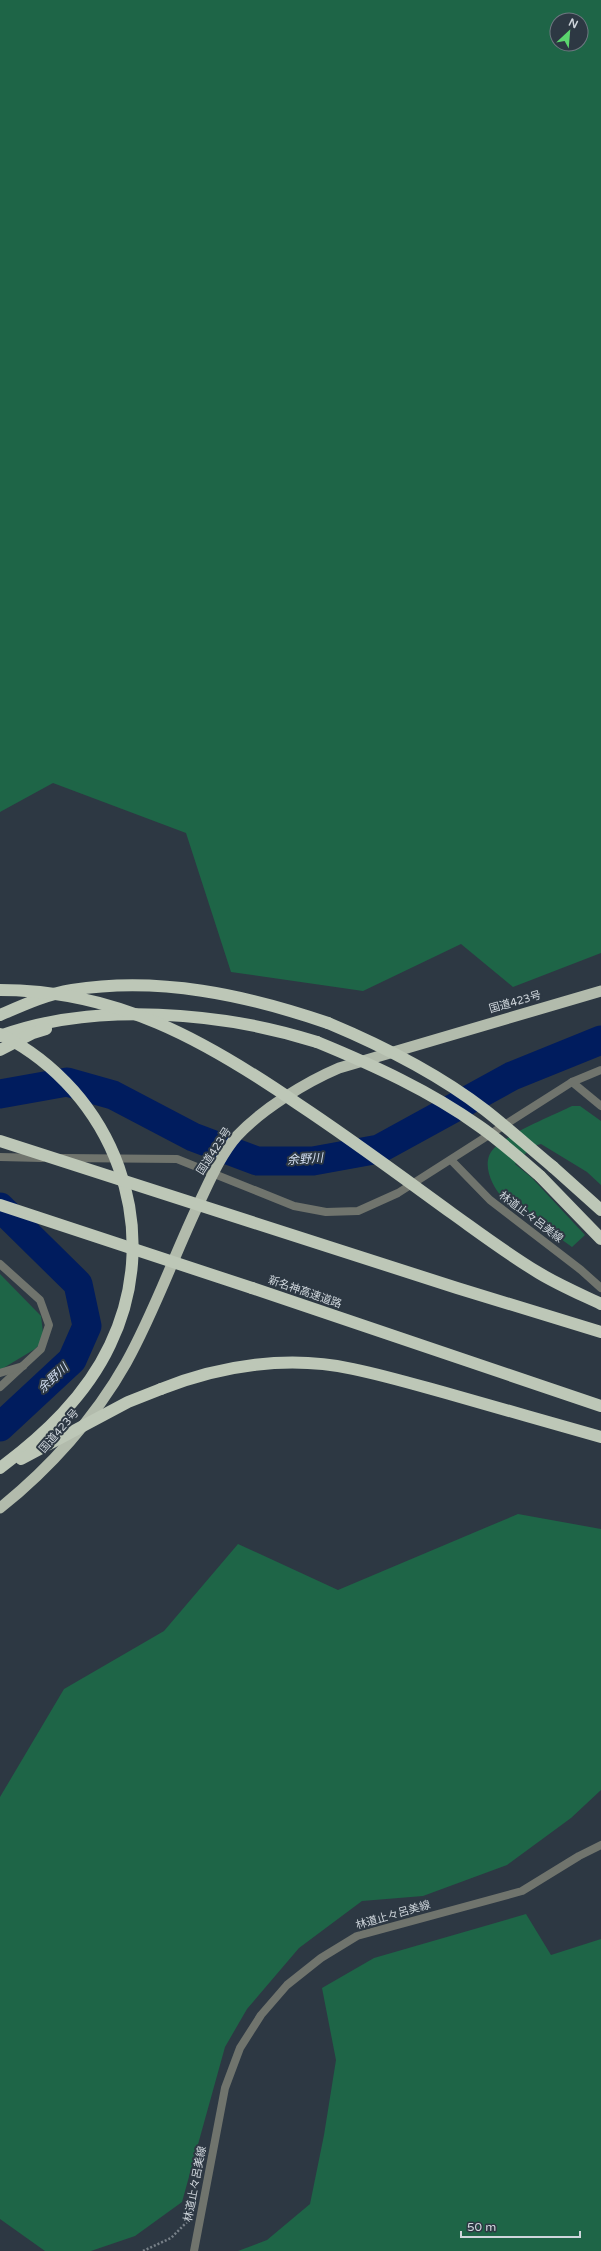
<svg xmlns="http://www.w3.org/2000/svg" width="601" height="2251" font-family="'Varela Round','Noto Sans JP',sans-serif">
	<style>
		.green { fill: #1e6547; fill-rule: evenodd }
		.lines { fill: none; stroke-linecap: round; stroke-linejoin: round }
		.river { stroke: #001c5e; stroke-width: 29 }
		.path { stroke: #788189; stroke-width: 2.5; stroke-dasharray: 2 2; stroke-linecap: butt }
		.minor { stroke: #70746d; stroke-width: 8 }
		.tertiary { stroke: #70746d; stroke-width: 8 }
		.trunk { stroke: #b2bbac; stroke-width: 11 }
		.motorway { stroke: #bdc7b7; stroke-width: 12 }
		.motorway-bridge { stroke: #bdc7b7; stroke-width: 12 }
		.labels { text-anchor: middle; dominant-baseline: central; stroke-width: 4; stroke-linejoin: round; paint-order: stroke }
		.street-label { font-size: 11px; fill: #cfd6dc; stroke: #2d3843 }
		.water-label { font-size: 12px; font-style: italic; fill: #d3dff3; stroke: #2d3843 }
	</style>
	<rect width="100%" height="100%" fill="#2d3843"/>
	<g class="green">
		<path d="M0 0H601V953L513 987 461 944 363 991 231 972 186 833 53 783 0 812ZM557 20H581V44H557Z"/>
		<path d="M572 1106H580L601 1121V1185L587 1172 541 1144 533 1146 515 1164 532 1178 585 1235 572 1247 502 1197C493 1187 482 1166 491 1152 501 1136 554 1115 572 1106Z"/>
		<polygon points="0,1274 41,1316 43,1333 40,1344 35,1349 0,1370"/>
		<polygon points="518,1514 601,1529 601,1790 571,1818 507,1865 423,1896 362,1901 299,1948 247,2009 225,2047 182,2202 135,2236 91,2251 45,2251 0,2219 0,1797 64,1689 164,1631 238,1544 338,1590"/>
		<polygon points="526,1914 551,1955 601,1939 601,2251 238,2251 267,2240 310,2204 324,2135 336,2060 322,1988 374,1958"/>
	</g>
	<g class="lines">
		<g class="river">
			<polyline points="0,1094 67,1082 113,1095 193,1137 257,1161 313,1161 379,1149 512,1076 601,1040"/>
			<polyline points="0,1207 78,1284 87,1326 72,1360 0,1427"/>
		</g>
		<polyline class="path" points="143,2251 171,2238 187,2222"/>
		<g class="minor">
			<polyline points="451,1160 490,1200 581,1270 601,1288"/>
			<polyline points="0,1264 40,1300 49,1325 41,1349 0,1387"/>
			<polyline points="0,1373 23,1366"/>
			<polyline points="194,2251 225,2088 240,2048 261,2015 287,1985 321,1958 357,1936 522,1891 579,1856 601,1845"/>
		</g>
		<g class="tertiary">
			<polyline points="572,1082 601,1106"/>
			<polyline points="0,1157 42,1158"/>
			<polyline points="62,1158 177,1159 294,1206 326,1212 358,1211 398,1193 572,1082 601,1070"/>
		</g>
		<path class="trunk" d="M0 1508C49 1469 95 1418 126 1363 155 1311 174 1255 200 1201 210 1180 221 1154 237 1136 262 1109 306 1082 339 1068L601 991"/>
		<g class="motorway">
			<path d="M0 1015C23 1005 47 994 72 990 159 976 246 995 328 1023"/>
			<path d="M0 1036C95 1001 222 1012 317 1042"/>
			<polyline points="0,1050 33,1033 46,1029"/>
			<polyline points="553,1167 601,1210"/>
			<polyline points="540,1176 601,1239"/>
			<polyline points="252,1288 601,1406"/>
			<path d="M161 1389C221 1365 289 1355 353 1369 387 1376 420 1386 453 1395 502 1409 552 1423 601 1437"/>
		</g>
		<g class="motorway-bridge">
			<path d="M0 990C116 990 205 1040 298 1104 351 1139 402 1177 453 1214 481 1234 509 1255 539 1273 559 1285 580 1294 601 1304"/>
			<path d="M328 1023C383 1046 437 1073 485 1110 508 1128 530 1148 553 1167"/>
			<path d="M0 1034C114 1091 166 1229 110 1345 86 1396 44 1435 0 1468"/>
			<path d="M317 1042C373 1065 430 1091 479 1126 501 1141 520 1159 540 1176"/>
			<polyline points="0,1141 457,1288 601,1332"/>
			<polyline points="0,1205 252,1288"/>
			<polyline points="21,1459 128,1402 161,1389"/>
		</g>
	</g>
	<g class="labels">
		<g class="street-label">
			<text transform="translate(515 1002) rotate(-16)">国道423号</text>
			<text transform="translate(214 1151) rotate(-57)">国道423号</text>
			<text transform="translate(531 1217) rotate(37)">林道止々呂美線</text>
			<text transform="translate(305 1292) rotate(19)">新名神高速道路</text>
			<text transform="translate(59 1431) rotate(-49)">国道423号</text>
			<text transform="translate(393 1915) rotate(-16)">林道止々呂美線</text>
			<text transform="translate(195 2184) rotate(-79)">林道止々呂美線</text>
		</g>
		<g class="water-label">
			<text transform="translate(305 1159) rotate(-4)">余野川</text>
			<text transform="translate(53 1378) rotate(-43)">余野川</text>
		</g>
	</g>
	<g transform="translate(569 32) rotate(26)"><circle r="19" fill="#2d3843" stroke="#6e7780"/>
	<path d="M0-3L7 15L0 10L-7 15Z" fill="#5bd56e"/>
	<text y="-6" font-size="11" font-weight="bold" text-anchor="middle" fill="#cfd6dc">N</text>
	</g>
	<path d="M461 2231v6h119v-6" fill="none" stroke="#cfd6dc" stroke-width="2"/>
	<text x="467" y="2231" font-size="12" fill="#cfd6dc" stroke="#2d3843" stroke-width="3" paint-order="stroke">50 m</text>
</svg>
